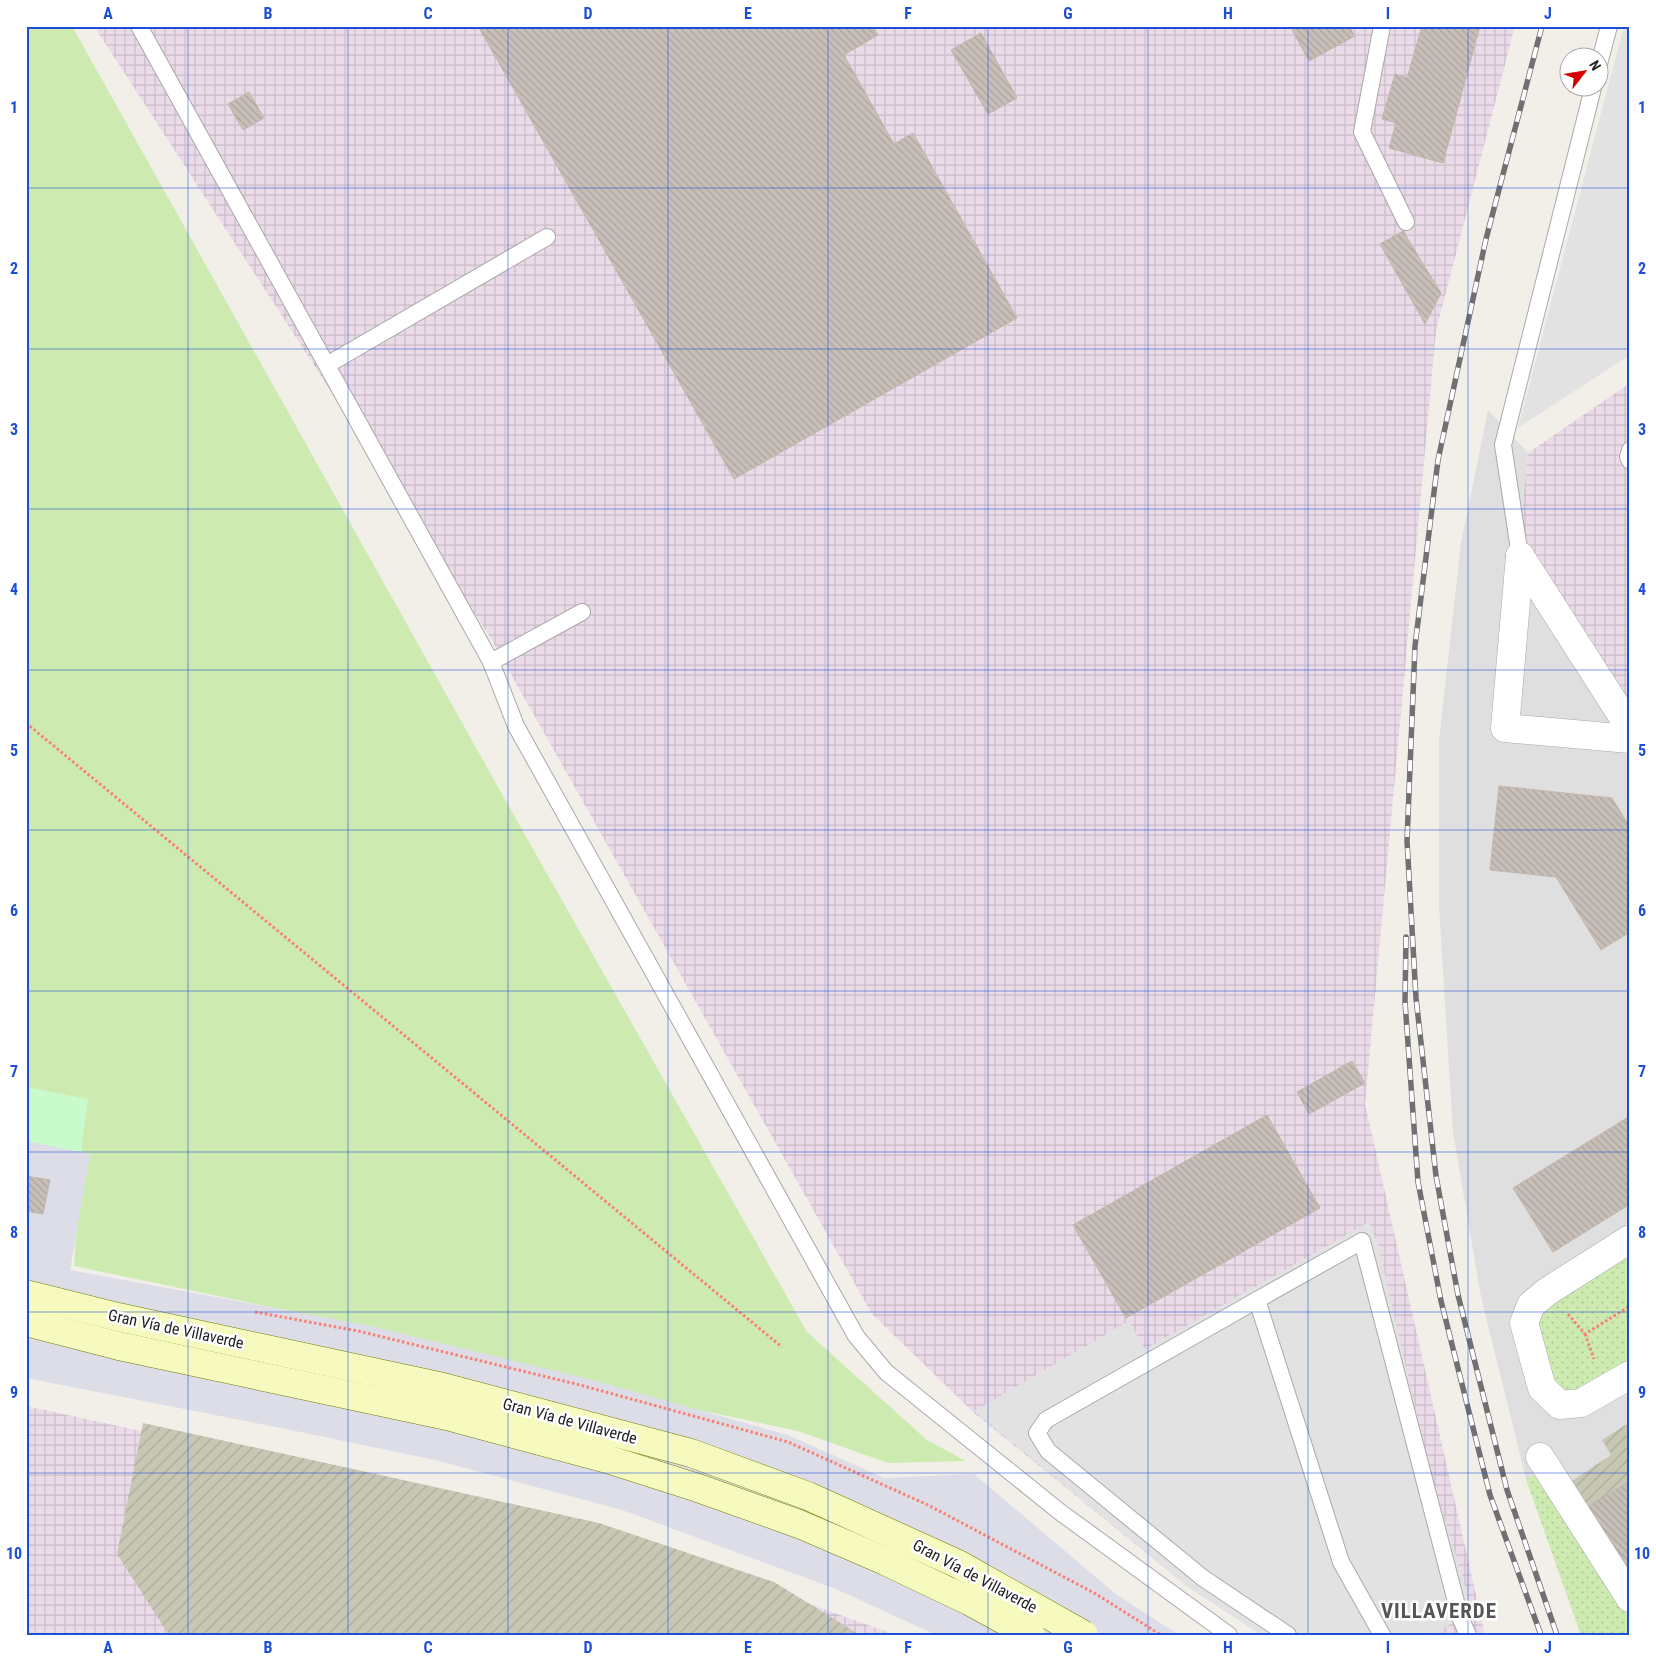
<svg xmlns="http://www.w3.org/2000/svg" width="1656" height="1661" font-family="'Roboto Condensed',sans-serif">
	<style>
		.residential { fill: #e0dfdf }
		.industrial { fill: url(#industrial-grid) }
		.construction { fill: url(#construction-furrows) }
		.grass { fill: #cdebb0 }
		.park { fill: #c8facc }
		.garden { fill: url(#garden-dots) }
		.parking { fill: #e2e2e2 }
		.plaza { fill: #dddde8 }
		.building { fill: url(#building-back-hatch); stroke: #c4b6ab }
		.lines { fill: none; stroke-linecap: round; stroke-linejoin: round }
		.lane-casing { stroke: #a9a9a9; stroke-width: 18 }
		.street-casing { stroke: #a9a9a9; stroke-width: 29 }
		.path { stroke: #fa8072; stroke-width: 3; stroke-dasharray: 2.5 2.5; stroke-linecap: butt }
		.lane { stroke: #fff; stroke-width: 16 }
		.street { stroke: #fff; stroke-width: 28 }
		.rail-casing { stroke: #707070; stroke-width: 5.5 }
		.rail { stroke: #fff; stroke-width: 4; stroke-dasharray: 11; stroke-linecap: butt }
		.secondary-bridge-casing { stroke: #707d05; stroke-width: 29; stroke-linecap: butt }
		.secondary-bridge { stroke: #f7fabf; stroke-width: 28 }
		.grid { fill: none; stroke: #1d4ed8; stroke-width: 1; stroke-opacity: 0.55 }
		.labels { text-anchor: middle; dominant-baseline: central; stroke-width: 5; stroke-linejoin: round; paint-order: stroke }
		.street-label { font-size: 16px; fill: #222; stroke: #fff }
		.district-label { font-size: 21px; font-weight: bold; letter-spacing: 1px; fill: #555; stroke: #fff }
		.neatline { fill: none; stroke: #1d4ed8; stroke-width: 2 }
		.grid-label { font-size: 16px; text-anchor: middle; font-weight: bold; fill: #1d4ed8 }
	</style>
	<defs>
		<pattern id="industrial-grid" width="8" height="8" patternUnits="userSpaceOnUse" patternTransform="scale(1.25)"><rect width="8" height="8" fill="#ebdbe8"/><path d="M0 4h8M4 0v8" fill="none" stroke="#c9bcc7"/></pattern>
		<pattern id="construction-furrows" width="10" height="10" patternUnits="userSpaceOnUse" patternTransform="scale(1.25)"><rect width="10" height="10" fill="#c7c7b4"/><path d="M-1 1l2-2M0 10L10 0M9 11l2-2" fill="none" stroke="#abab9a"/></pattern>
		<pattern id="garden-dots" width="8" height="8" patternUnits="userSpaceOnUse" patternTransform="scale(1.25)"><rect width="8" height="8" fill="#cdebb0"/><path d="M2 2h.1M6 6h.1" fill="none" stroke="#b0c997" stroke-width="1.8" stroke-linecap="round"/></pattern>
		<pattern id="building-back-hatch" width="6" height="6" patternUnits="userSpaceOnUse" patternTransform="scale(1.25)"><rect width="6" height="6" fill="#c7bfb8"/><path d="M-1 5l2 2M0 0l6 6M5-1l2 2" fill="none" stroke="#aba49e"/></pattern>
	</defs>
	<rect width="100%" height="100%" fill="#f2efe9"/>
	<polygon class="residential" points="1488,410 1528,453 1520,529 1630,704 1630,1635 1581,1635 1526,1479 1481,1297 1453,1132 1439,905 1439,740 1461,543"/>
	<g class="industrial">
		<polygon points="94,26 1515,26 1436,331 1365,1104 1485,1635 1262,1635 1188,1587 973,1412 872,1314 490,637"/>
		<polygon points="1630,383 1630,704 1520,529 1528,453"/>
		<polygon points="26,1406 607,1532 896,1635 26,1635"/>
	</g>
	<g class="construction">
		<polygon points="1630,1422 1630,1575 1569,1483 1611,1455 1602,1440"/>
		<polygon points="143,1423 599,1523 774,1582 860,1635 169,1635 117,1554"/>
	</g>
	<polygon class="grass" points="26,26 72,26 516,819 807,1332 927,1440 966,1461 888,1463 798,1431 580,1385 394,1333 74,1266 82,1146 26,1135"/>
	<polygon class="park" points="26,1087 88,1099 81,1152 69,1289 26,1279"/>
	<g class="garden">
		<polygon points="1630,1248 1630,1365 1589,1391 1557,1391 1535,1317"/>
		<polygon points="1536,1474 1630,1620 1630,1635 1581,1635 1526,1479"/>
	</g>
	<g class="parking">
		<polygon points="1624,26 1630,26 1630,355 1518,428"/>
		<polygon points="1369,1222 1378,1244 1429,1468 1473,1611 1431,1635 1262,1635 1188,1587 974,1411 1129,1321 1145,1349"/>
	</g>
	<polygon class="plaza" points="26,1141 90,1154 70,1270 366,1325 589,1379 788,1435 884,1478 974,1474 1117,1595 1179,1635 936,1635 836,1589 622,1510 435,1460 281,1428 26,1378"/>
	<g class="building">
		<polygon points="478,26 873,26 878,35 844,55 894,144 913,133 1017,318 734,479"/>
		<polygon points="1290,26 1349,26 1355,36 1309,61"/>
		<polygon points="1422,26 1480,26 1443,163 1389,148 1396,123 1382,119 1395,74 1407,78"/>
		<polygon points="981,33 1017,98 988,114 951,50"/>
		<polygon points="249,92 264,118 243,130 228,104"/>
		<polygon points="1403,231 1441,293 1425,324 1380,244"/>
		<polygon points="1499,786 1612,798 1630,827 1630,932 1601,950 1556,877 1490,870"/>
		<polygon points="1352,1061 1365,1083 1309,1114 1297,1092"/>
		<polygon points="1267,1115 1320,1208 1126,1318 1073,1225"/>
		<polygon points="1630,1116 1630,1204 1553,1252 1513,1188"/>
		<polygon points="26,1176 50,1180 43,1214 26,1211"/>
		<polygon points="1630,1481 1630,1575 1587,1507"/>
	</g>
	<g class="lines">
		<g class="lane-casing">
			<g id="lane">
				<polyline points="139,26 491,662 516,726 856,1336 886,1372 1060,1512 1229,1635"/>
				<polyline points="1382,26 1362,132 1406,222"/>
				<polyline points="1598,68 1609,26"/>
				<polyline points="327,365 547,237"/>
				<polyline points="1630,450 1628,457 1630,461"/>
				<polyline points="1520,556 1503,445 1593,88"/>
				<polyline points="491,662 582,612"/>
				<polyline points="1257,1300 1362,1241 1460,1617 1468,1635"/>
				<polyline points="1288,1635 1203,1578 1048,1451 1037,1433 1046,1420 1257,1300 1341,1562 1382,1635"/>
			</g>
		</g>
		<g class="street-casing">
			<g id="street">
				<polyline points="1520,556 1505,728 1630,739"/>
				<polyline points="1520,556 1630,728"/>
				<polyline points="1630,1239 1548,1291 1531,1305 1524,1323 1542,1388 1560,1405 1581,1403 1630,1375"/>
				<polyline points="1540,1457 1630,1598"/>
			</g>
		</g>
		<g class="path">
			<polyline points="26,723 782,1347"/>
			<polyline points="255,1312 358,1331 580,1385 788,1442 928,1505 1096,1594 1161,1635"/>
			<polyline points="1568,1314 1585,1334 1630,1306"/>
			<polyline points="1585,1334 1594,1359"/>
		</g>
		<use href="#lane" class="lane"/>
		<use href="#street" class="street"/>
		<g class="rail-casing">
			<g id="rail">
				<polyline points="1542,26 1486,239 1438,460 1415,646 1407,841 1416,998 1436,1176 1458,1295 1507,1490 1557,1635"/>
				<polyline points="1406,937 1405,1002 1418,1182 1441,1301 1490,1495 1541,1635"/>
			</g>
		</g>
		<use href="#rail" class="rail"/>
		<g class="secondary-bridge-casing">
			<g id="secondary-bridge">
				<polyline points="26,1294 118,1317 443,1387 691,1453 808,1496 958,1564 1084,1635"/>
				<polyline points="26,1322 119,1346 447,1416 607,1459 698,1488 799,1524 885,1561 969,1601 1031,1635"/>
			</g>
		</g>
		<use href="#secondary-bridge" class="secondary-bridge"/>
	</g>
	<path class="grid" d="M188 26V1635M348 26V1635M508 26V1635M668 26V1635M828 26V1635M988 26V1635M1148 26V1635M1308 26V1635M1468 26V1635M26 188H1630M26 349H1630M26 509H1630M26 670H1630M26 830H1630M26 991H1630M26 1152H1630M26 1312H1630M26 1473H1630"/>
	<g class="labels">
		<g class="street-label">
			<text transform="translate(176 1329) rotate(12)">Gran Vía de Villaverde</text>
			<text transform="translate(570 1421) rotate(15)">Gran Vía de Villaverde</text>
			<text transform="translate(975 1576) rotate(28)">Gran Vía de Villaverde</text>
		</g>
		<g class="district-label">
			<text x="1439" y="1611">VILLAVERDE</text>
		</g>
	</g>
	<rect width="1656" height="1661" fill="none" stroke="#ffffff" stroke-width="55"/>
	<g transform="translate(1584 72) rotate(59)"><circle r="24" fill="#ffffff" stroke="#a7a7a7"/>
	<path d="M0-4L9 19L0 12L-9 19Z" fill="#d40000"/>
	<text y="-8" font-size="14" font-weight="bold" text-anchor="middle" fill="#222222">N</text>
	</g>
	<rect x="28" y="28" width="1600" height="1606" class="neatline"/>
	<g class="grid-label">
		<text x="108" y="19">A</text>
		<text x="268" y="19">B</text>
		<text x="428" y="19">C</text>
		<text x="588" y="19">D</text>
		<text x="748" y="19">E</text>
		<text x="908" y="19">F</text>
		<text x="1068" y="19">G</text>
		<text x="1228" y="19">H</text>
		<text x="1388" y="19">I</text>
		<text x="1548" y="19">J</text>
		<text x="14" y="113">1</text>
		<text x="1642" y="113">1</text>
		<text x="14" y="274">2</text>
		<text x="1642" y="274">2</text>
		<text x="14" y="435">3</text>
		<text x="1642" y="435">3</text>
		<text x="14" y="595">4</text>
		<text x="1642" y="595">4</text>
		<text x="14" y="756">5</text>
		<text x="1642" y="756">5</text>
		<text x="14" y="916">6</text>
		<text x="1642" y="916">6</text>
		<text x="14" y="1077">7</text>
		<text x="1642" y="1077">7</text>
		<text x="14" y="1238">8</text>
		<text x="1642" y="1238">8</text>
		<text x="14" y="1398">9</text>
		<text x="1642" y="1398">9</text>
		<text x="14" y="1559">10</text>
		<text x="1642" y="1559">10</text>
		<text x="108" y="1653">A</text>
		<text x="268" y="1653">B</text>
		<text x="428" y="1653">C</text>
		<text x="588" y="1653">D</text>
		<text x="748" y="1653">E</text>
		<text x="908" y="1653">F</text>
		<text x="1068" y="1653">G</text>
		<text x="1228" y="1653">H</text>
		<text x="1388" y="1653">I</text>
		<text x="1548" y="1653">J</text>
	</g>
</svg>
